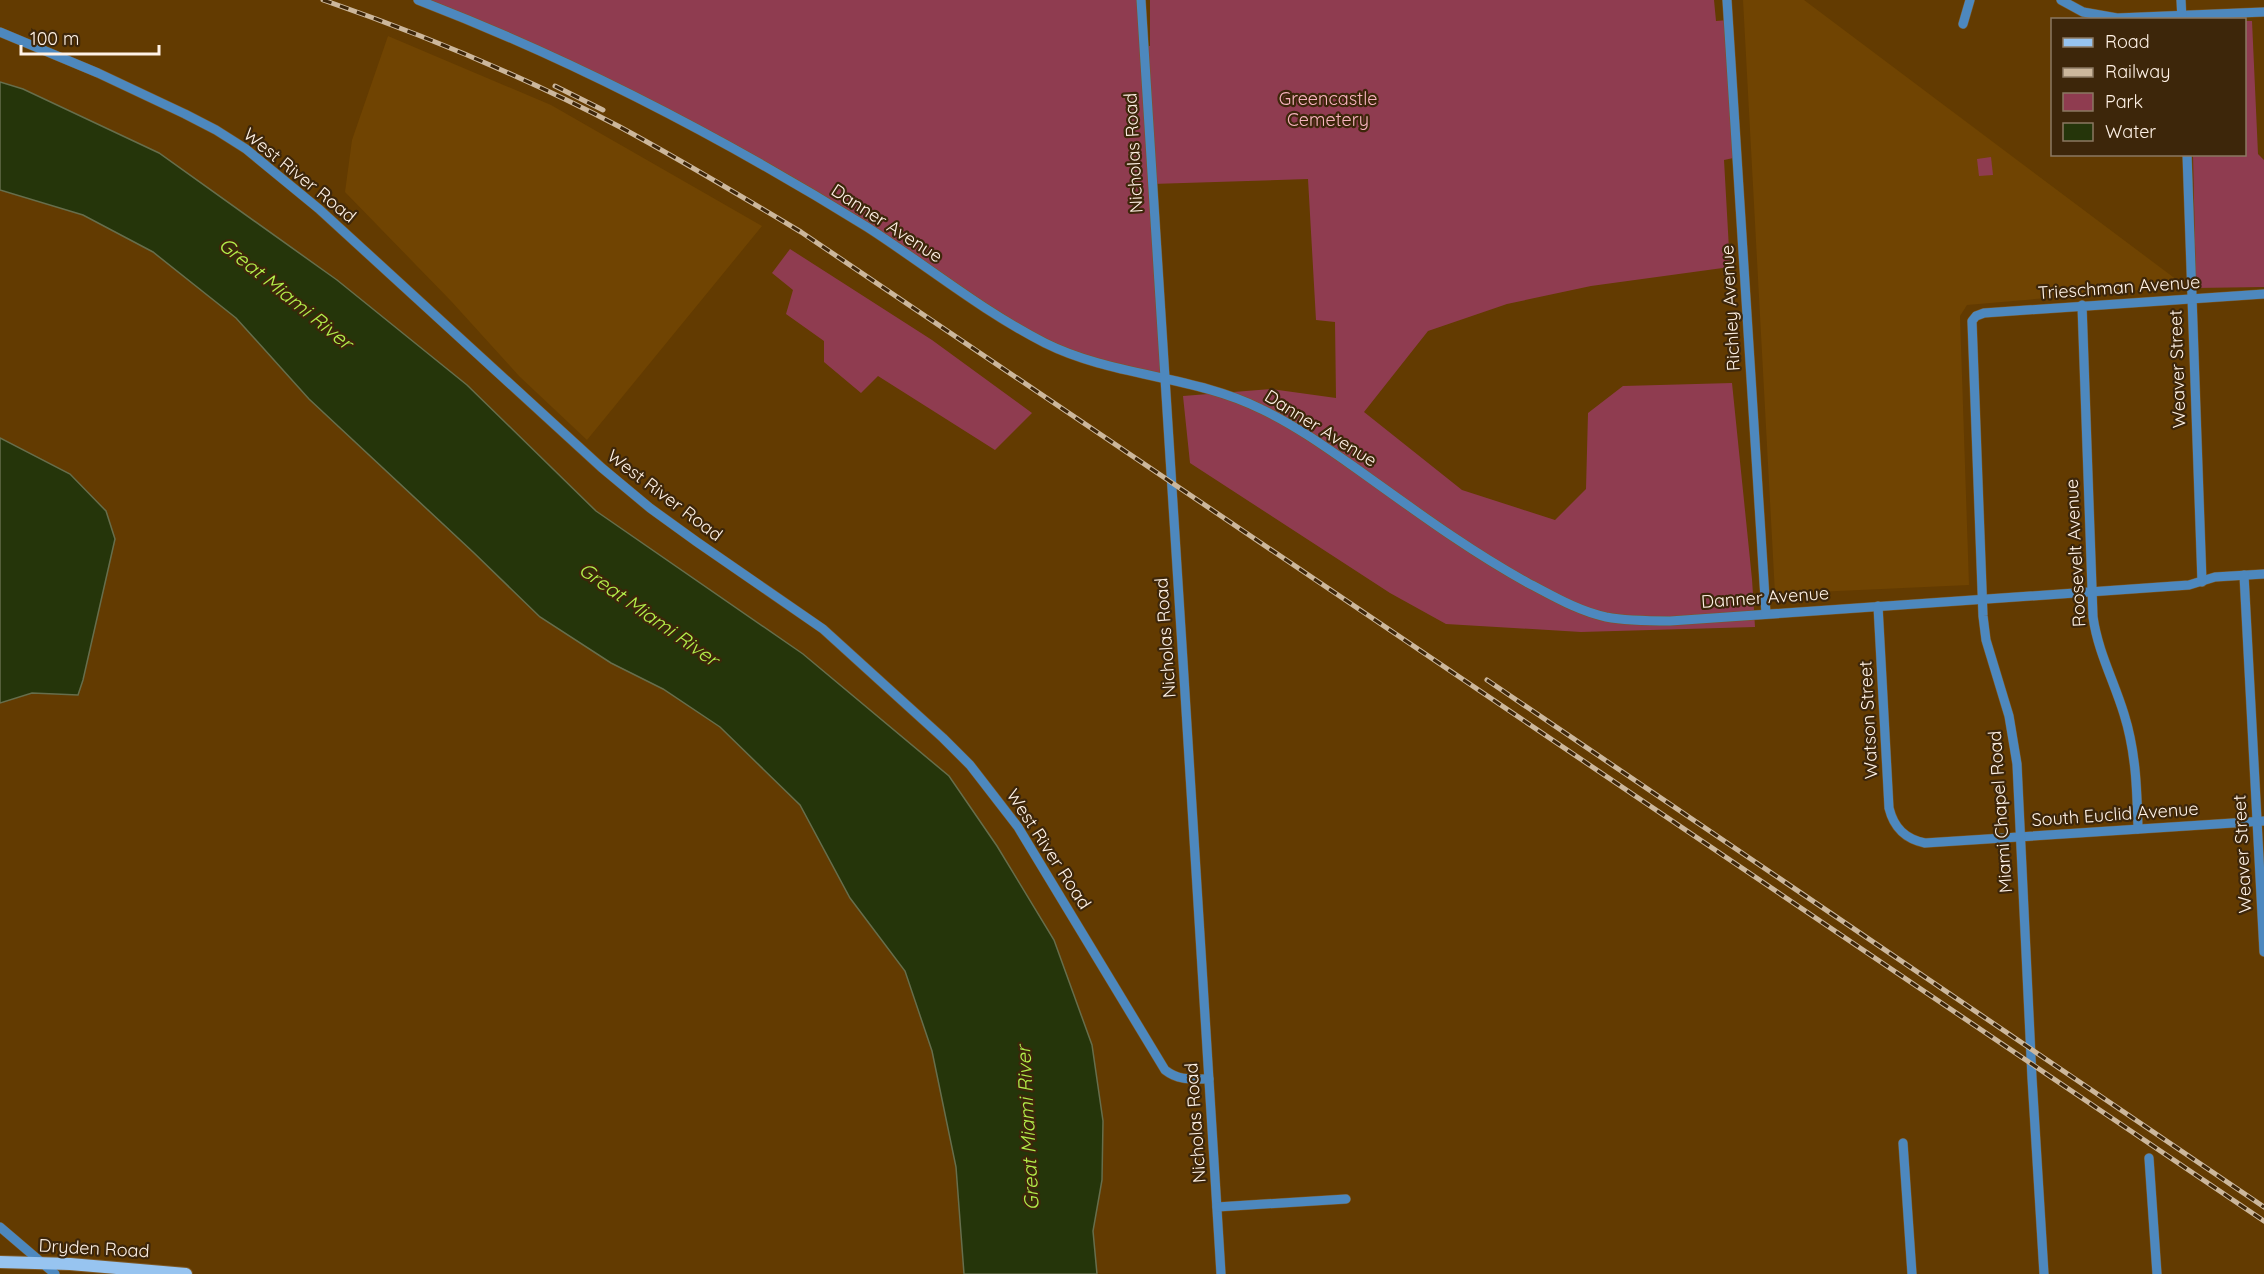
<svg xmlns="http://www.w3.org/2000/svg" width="2264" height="1274" font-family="Quicksand,sans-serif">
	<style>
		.built { fill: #704402 }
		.green { fill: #8f3c50 }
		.water { fill: #25350a; stroke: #666e4c; stroke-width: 1.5 }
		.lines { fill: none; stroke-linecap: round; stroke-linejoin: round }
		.minor-casing { stroke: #7c5826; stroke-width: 10 }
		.major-casing { stroke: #7c5826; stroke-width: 14 }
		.minor { stroke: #4d88be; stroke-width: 9 }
		.major { stroke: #97c4f0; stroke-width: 12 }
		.rail-casing { stroke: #ccb79c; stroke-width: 5 }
		.rail { stroke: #3d260a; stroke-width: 3; stroke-dasharray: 9; stroke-linecap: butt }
		.labels { text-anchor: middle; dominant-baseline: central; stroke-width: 4.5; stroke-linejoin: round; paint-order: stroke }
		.park-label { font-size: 18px; fill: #f9b5c1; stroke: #3d260a }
		.street-label { font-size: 18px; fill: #fff2e6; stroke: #3d260a }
		.water-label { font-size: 20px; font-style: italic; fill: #b4f04b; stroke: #3d260a }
	</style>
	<rect width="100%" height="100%" fill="#633b01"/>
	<g class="built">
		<polygon points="1743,0 1804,0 2185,286 1967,305 1960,316 1969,585 1775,594"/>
		<polygon points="388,36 551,105 762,226 587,440 519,376 451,301 345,192 352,140"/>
	</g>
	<g class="green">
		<polygon points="418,0 1141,0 1144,46 1150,46 1150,0 1714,0 1716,21 1728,20 1738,157 1724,160 1730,267 1591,286 1507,304 1428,331 1364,412 1462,490 1555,520 1586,489 1588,413 1623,386 1732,383 1752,579 1755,627 1581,632 1446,624 1390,593 1190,463 1183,396 1271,389 1336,398 1335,322 1316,320 1308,179 1152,184 1163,377 1055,348 868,228 602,80"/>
		<polygon points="2245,21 2252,21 2258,154 2264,160 2264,287 2196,288 2193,155 2244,154"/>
		<polygon points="1991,157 1993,175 1979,176 1977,159"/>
		<polygon points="790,249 932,340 1032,413 995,450 878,376 861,393 824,362 824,341 786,314 793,290 772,273"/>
	</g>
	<g class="water">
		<polygon points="0,82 23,89 159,153 337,280 467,385 596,511 803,654 949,776 997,846 1054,940 1092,1045 1103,1121 1102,1180 1093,1231 1097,1274 964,1274 956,1167 932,1051 905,971 850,898 800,805 720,727 663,689 611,663 540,617 473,552 309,399 236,318 153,252 83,215 0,190"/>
		<polygon points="0,438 70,474 106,511 115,539 83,680 78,695 32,693 0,703"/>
	</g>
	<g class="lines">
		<g class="minor-casing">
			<g id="minor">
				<path d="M418 0C574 60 725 139 867 227 926 265 982 311 1045 343 1113 377 1193 375 1261 409 1295 425 1327 448 1357 469 1413 509 1468 550 1528 583 1553 596 1578 611 1606 617 1627 621 1649 621 1670 621L2189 585 2215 577 2264 574"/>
				<path d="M1141 0C1166 425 1197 849 1221 1274"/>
				<polyline points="1727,0 1766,614"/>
				<polyline points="2061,0 2083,12 2117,18 2264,12"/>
				<polyline points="2181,0 2182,20"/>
				<polyline points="1963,24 1970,0"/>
				<path d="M0 32 98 73 185 114 216 130 246 149 319 209 602 468 650 508 697 542 823 629 943 738 970 765 1018 827 1165 1070C1179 1081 1192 1079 1209 1079"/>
				<polyline points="2187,154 2202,582"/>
				<path d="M2082 305 2093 617C2098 652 2114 681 2124 714 2136 752 2137 790 2138 829"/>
				<polyline points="2244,575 2264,952"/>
				<path d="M1878 606 1889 808C1894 828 1905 839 1925 843L2264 821"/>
				<polyline points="1903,1143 1912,1274"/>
				<polyline points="2149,1158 2157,1274"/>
				<polyline points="1217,1207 1346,1199"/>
				<polyline points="0,1227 55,1274"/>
				<polyline points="2044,1274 2032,1078 2017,764 2009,716 1986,640 1983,616 1972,321 1976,316 1984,313 2264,294"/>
			</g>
		</g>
		<g class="major-casing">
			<polyline id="major" points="0,1262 70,1264 186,1274"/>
		</g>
		<use href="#minor" class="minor"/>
		<use href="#major" class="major"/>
		<g class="rail-casing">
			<g id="rail">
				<path d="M323 0C424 35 525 77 620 127 681 160 741 196 801 232L2264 1221"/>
				<polyline points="555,86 603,110"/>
				<polyline points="1487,680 2264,1207"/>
			</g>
		</g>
		<use href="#rail" class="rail"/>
	</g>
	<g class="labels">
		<g class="park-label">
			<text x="1328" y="98">Greencastle<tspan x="1328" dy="21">Cemetery</tspan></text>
		</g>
		<g class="street-label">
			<text transform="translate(1133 153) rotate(-93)">Nicholas Road</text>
			<text transform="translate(300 175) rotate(39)">West River Road</text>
			<text transform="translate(887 223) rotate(33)">Danner Avenue</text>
			<text transform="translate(2119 287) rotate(-4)">Trieschman Avenue</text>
			<text transform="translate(1730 308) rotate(-93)">Richley Avenue</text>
			<text transform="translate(2177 369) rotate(-92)">Weaver Street</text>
			<text transform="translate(1321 428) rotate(32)">Danner Avenue</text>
			<text transform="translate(665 495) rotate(37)">West River Road</text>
			<text transform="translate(2075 553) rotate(-93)">Roosevelt Avenue</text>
			<text transform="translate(1765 597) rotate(-4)">Danner Avenue</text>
			<text transform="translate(1165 638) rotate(-94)">Nicholas Road</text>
			<text transform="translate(1868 720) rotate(-93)">Watson Street</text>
			<text transform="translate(2000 812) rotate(-94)">Miami Chapel Road</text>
			<text transform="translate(2115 814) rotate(-4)">South Euclid Avenue</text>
			<text transform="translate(1049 849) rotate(57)">West River Road</text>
			<text transform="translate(2242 854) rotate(-93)">Weaver Street</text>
			<text transform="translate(1195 1123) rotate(-94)">Nicholas Road</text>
			<text transform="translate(94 1248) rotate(3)">Dryden Road</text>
		</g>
		<g class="water-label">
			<text transform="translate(286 293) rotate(39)">Great Miami River</text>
			<text transform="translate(649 614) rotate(35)">Great Miami River</text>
			<text transform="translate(1027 1128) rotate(-93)">Great Miami River</text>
		</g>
	</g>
	<rect x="2051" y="18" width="195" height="138" fill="#3d260a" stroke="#8b7862" stroke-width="1.5"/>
	<rect x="2063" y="38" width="30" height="9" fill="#97c4f0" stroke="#8b7862" stroke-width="1.5"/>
	<text x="2105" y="48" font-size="18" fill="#fff2e6">Road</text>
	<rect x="2063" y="68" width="30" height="9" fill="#ccb79c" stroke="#8b7862" stroke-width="1.5"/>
	<text x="2105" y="78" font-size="18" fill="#fff2e6">Railway</text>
	<rect x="2063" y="93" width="30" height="18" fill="#8f3c50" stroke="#8b7862" stroke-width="1.5"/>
	<text x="2105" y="108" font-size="18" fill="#fff2e6">Park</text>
	<rect x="2063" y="123" width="30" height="18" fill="#25350a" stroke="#8b7862" stroke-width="1.5"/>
	<text x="2105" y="138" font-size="18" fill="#fff2e6">Water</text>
	<path d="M21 45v9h138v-9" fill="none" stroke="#fff2e6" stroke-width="3"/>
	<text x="30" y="45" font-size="18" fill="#fff2e6" stroke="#3d260a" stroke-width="4.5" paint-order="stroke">100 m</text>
</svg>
